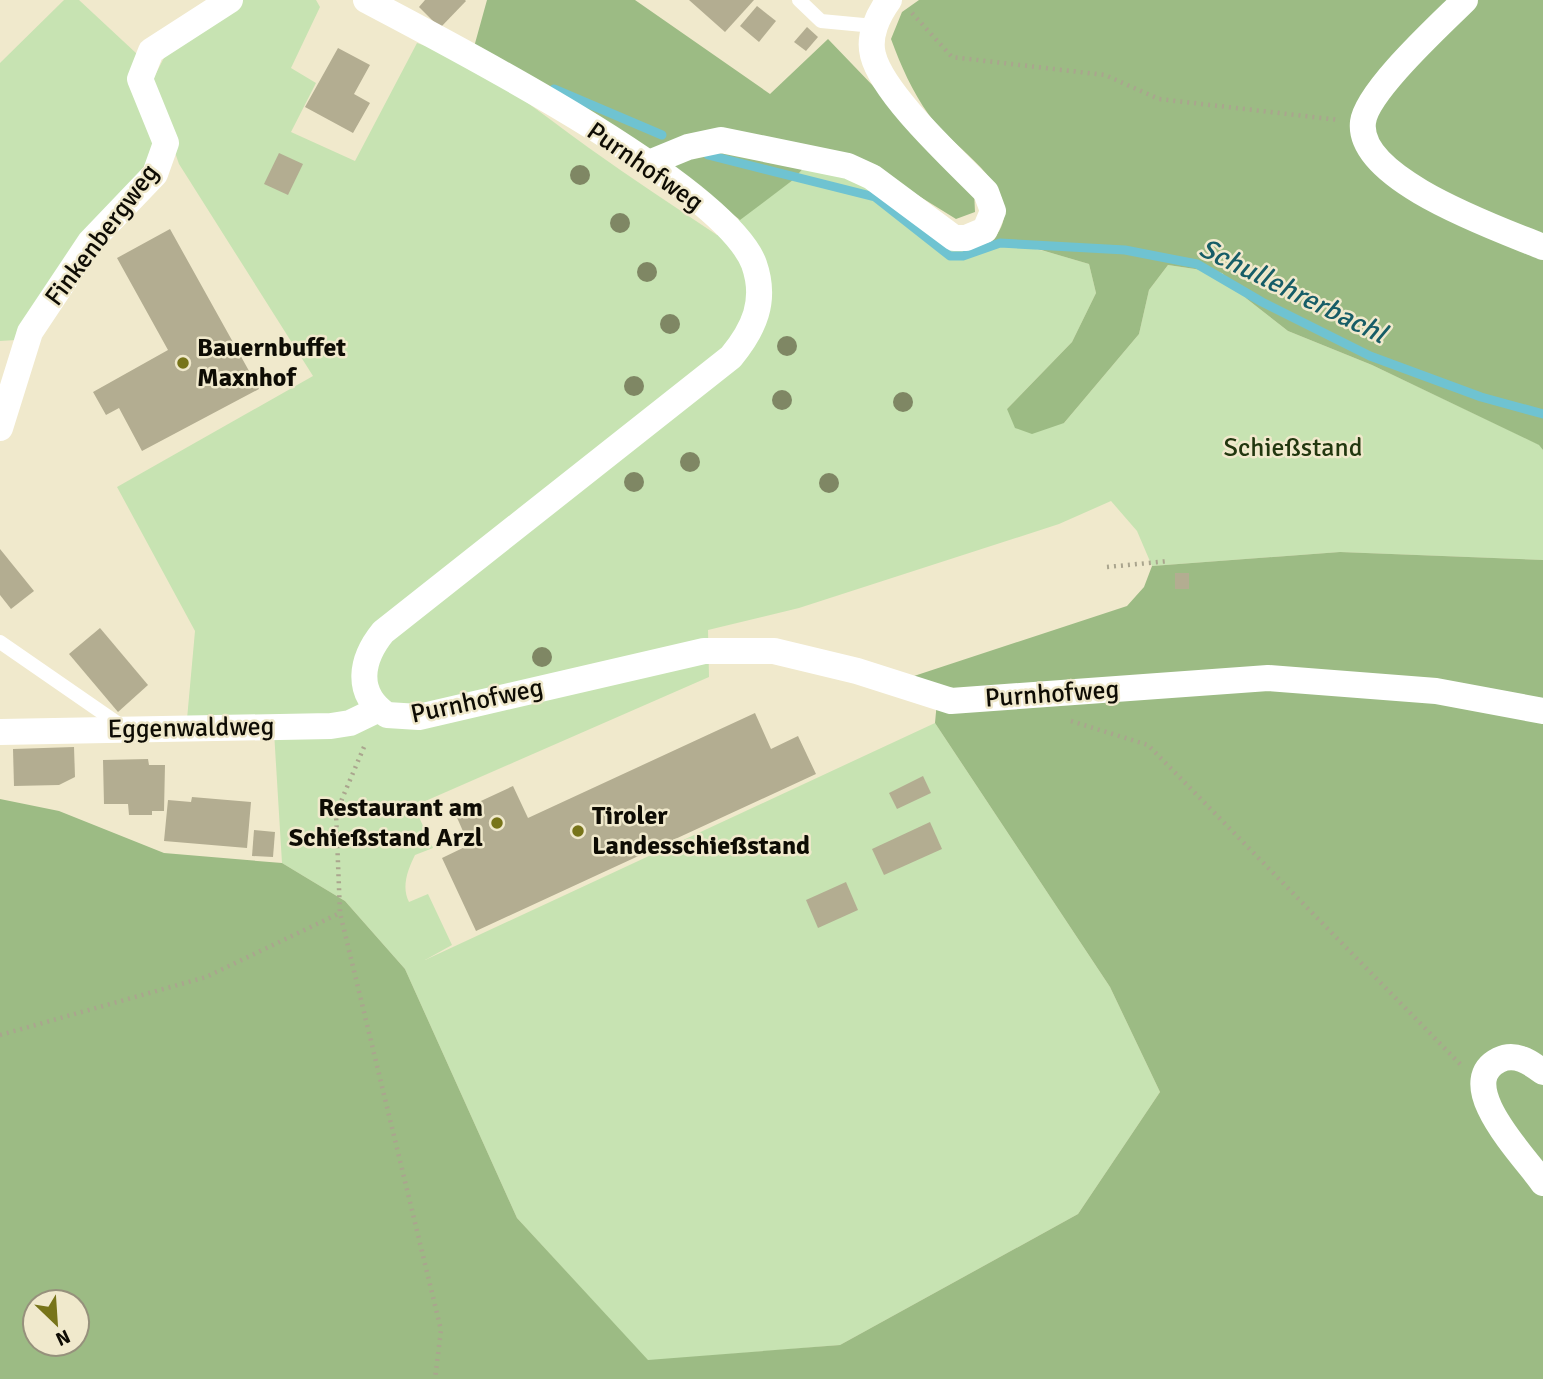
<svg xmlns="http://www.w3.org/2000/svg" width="1543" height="1379" font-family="Signika,sans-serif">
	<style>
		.green { fill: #c7e3b2 }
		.forest { fill: #9cbb84; fill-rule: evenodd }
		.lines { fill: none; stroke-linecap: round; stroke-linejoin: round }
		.stream { stroke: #6fc3d1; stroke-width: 9 }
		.building { fill: #b3ad91 }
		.path { stroke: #aaa58e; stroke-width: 4.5; stroke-dasharray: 2 5; stroke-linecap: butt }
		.service { stroke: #fff; stroke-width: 14 }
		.minor { stroke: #fff; stroke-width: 26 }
		.tree { fill: #7f8764 }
		.poi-dot { fill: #777419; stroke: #f0e9cc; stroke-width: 2.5 }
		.labels { text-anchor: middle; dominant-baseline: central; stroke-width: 5; stroke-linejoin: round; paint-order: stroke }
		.street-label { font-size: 26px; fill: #0e0c04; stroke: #f0e9cc }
		.poi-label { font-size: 26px; font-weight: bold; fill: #0e0c04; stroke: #f0e9cc; text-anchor: start }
		.park-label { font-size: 26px; fill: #22370f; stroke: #f0e9cc }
		.water-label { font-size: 28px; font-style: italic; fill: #175d67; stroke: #f0e9cc }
	</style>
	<rect width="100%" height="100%" fill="#f0e9cc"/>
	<g class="green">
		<polygon points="64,0 79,0 137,54 155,127 151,166 16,340 0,341 0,63"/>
		<path d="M241 0H316L320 7 291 68 316 83 291 132 355 161 417 43C482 64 534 108 589 148 631 178 674 206 717 235L793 180 807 164 849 179 891 201 953 248C1010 239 1035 248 1089 264L1096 293 1072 342 1007 409 1064 423 1139 334 1149 290 1168 265 1222 273 1247 299 1288 331 1372 365 1540 445 1543 450V560L1340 552 1152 566 1137 531 1111 501 1059 524 799 608 708 630 709 677 414 806 433 848 415 855C408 869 401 887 409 902L428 894 452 945 425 960 935 723 1110 987 1160 1092 1078 1214 840 1345 648 1361 517 1218 405 969 345 901 282 863 273 715 187 719 195 631 117 487 313 376 179 164 151 83 168 50Z"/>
	</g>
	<g class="forest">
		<polygon points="487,0 635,0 770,94 828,39 974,191 975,212 956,219 872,167 807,164 793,180 740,220 721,205 474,47"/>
		<path d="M919 0H1543V450L1539 445 1372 365 1288 331 1247 299 1222 273 1168 265 1149 290 1139 334 1064 423 1032 434 1015 428 1007 409 1072 342 1096 293 1089 264 1031 247 991 242C1036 193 955 152 929 115 912 91 901 66 891 39L902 12Z"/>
		<path d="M1340 552 1543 560V1379H0V799L59 811 164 853 282 863 345 901 405 969 517 1218 648 1360 840 1345 1078 1214 1160 1092 1110 987 935 723 938 690 914 676 1127 606 1144 587 1152 566ZM35 1302H77V1344H35Z"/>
	</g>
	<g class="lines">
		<g class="stream">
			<polyline points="554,89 662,135"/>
			<polyline points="708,155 875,197 950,256 963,256 1000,243 1125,250 1197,264 1262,302 1370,356 1481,397 1543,414"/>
		</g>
	</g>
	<g class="building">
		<polygon points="425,0 465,0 466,1 440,28 419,7"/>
		<polygon points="689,0 754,0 725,32"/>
		<polygon points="757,6 776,21 759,42 740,26"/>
		<polygon points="807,27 818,37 806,51 794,42"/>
		<polygon points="338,48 370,65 354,94 370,103 353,133 305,107"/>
		<polygon points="279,153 303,164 288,195 264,184"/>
		<polygon points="170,229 259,389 142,451 119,408 106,415 93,392 168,350 117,258"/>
		<polygon points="0,549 34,591 11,609 0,595"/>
		<rect x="1175" y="573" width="14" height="16"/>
		<polygon points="100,628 148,685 118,712 69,654"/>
		<polygon points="755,713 771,749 798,736 816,774 476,931 442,858 469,845 455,813 513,786 528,818"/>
		<polygon points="74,747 75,777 59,785 14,786 13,749"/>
		<polygon points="148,759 149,765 165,765 164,811 152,811 152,815 129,815 128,804 104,804 103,760"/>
		<polygon points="923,776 931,793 897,809 889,793"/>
		<polygon points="192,797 251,802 247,848 164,841 168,800 191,802"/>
		<polygon points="930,822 942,849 884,875 872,849"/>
		<polygon points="254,830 275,832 273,857 252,856"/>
		<polygon points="846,882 858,910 818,928 806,900"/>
	</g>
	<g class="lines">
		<g class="path">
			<polyline points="912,13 952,57 1105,75 1159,99 1339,120"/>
			<polyline points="1107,567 1169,561"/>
			<polyline points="1071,721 1148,745 1462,1066"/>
			<polyline points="364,747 336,813 340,913 441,1330 435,1379"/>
			<polyline points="0,1035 206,977 340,913"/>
		</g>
		<g class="service">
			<polyline points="799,0 821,21 874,26"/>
			<polyline points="0,642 123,727"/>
		</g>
		<g class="minor">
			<path d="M366 0C447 43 724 185 754 264 767 301 754 329 731 357L383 632C361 659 354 693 387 715L419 717 704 651H774L857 671 951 701 1268 678 1436 691 1543 711"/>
			<path d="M1465 0C1441 24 1367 91 1363 122 1356 180 1500 229 1543 247"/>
			<path d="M649 163 688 147 721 140 848 166 872 177 954 238H966L985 230 993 211 986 192C956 161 883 95 873 55 868 36 878 15 889 0"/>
			<polyline points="0,428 30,332 90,242 155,174 166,143 140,79 151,51 230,0"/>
			<polyline points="0,732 331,726 350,723 379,709"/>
			<path d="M1543 1072C1530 1062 1515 1052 1499 1060 1451 1084 1527 1159 1543 1183"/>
		</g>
	</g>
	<g class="tree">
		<circle cx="580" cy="175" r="10"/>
		<circle cx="620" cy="223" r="10"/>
		<circle cx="647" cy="272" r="10"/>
		<circle cx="670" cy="324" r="10"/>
		<circle cx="787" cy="346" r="10"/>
		<circle cx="634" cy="386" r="10"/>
		<circle cx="782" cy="400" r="10"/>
		<circle cx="903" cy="402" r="10"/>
		<circle cx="690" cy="462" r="10"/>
		<circle cx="634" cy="482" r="10"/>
		<circle cx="829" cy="483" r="10"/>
		<circle cx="542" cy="657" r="10"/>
	</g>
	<g class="poi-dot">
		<circle cx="183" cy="363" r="7"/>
		<circle cx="497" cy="823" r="7"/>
		<circle cx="578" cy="831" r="7"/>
	</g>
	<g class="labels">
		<g class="street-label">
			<text transform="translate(645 167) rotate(35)">Purnhofweg</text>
			<text transform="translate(102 235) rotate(-53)">Finkenbergweg</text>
			<text transform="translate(1052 694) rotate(-4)">Purnhofweg</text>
			<text transform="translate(477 701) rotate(-12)">Purnhofweg</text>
			<text transform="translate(191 728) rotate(-1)">Eggenwaldweg</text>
		</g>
		<g class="poi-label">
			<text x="197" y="348">Bauernbuffet<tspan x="197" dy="30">Maxnhof</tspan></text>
			<text x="483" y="808" text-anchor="end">Restaurant am<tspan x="483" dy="30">Schießstand Arzl</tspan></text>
			<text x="592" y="816">Tiroler<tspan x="592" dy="30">Landesschießstand</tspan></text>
		</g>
		<g class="park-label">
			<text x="1293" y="448">Schießstand</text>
		</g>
		<g class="water-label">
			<text transform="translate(1293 291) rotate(26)">Schullehrerbachl</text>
		</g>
	</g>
	<g transform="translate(56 1323) rotate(155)"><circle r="33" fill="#f0e9cc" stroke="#96917c" stroke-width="2"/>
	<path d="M0-5L12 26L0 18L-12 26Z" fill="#777419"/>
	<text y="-10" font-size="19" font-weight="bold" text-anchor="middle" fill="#0e0c04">N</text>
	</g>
</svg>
